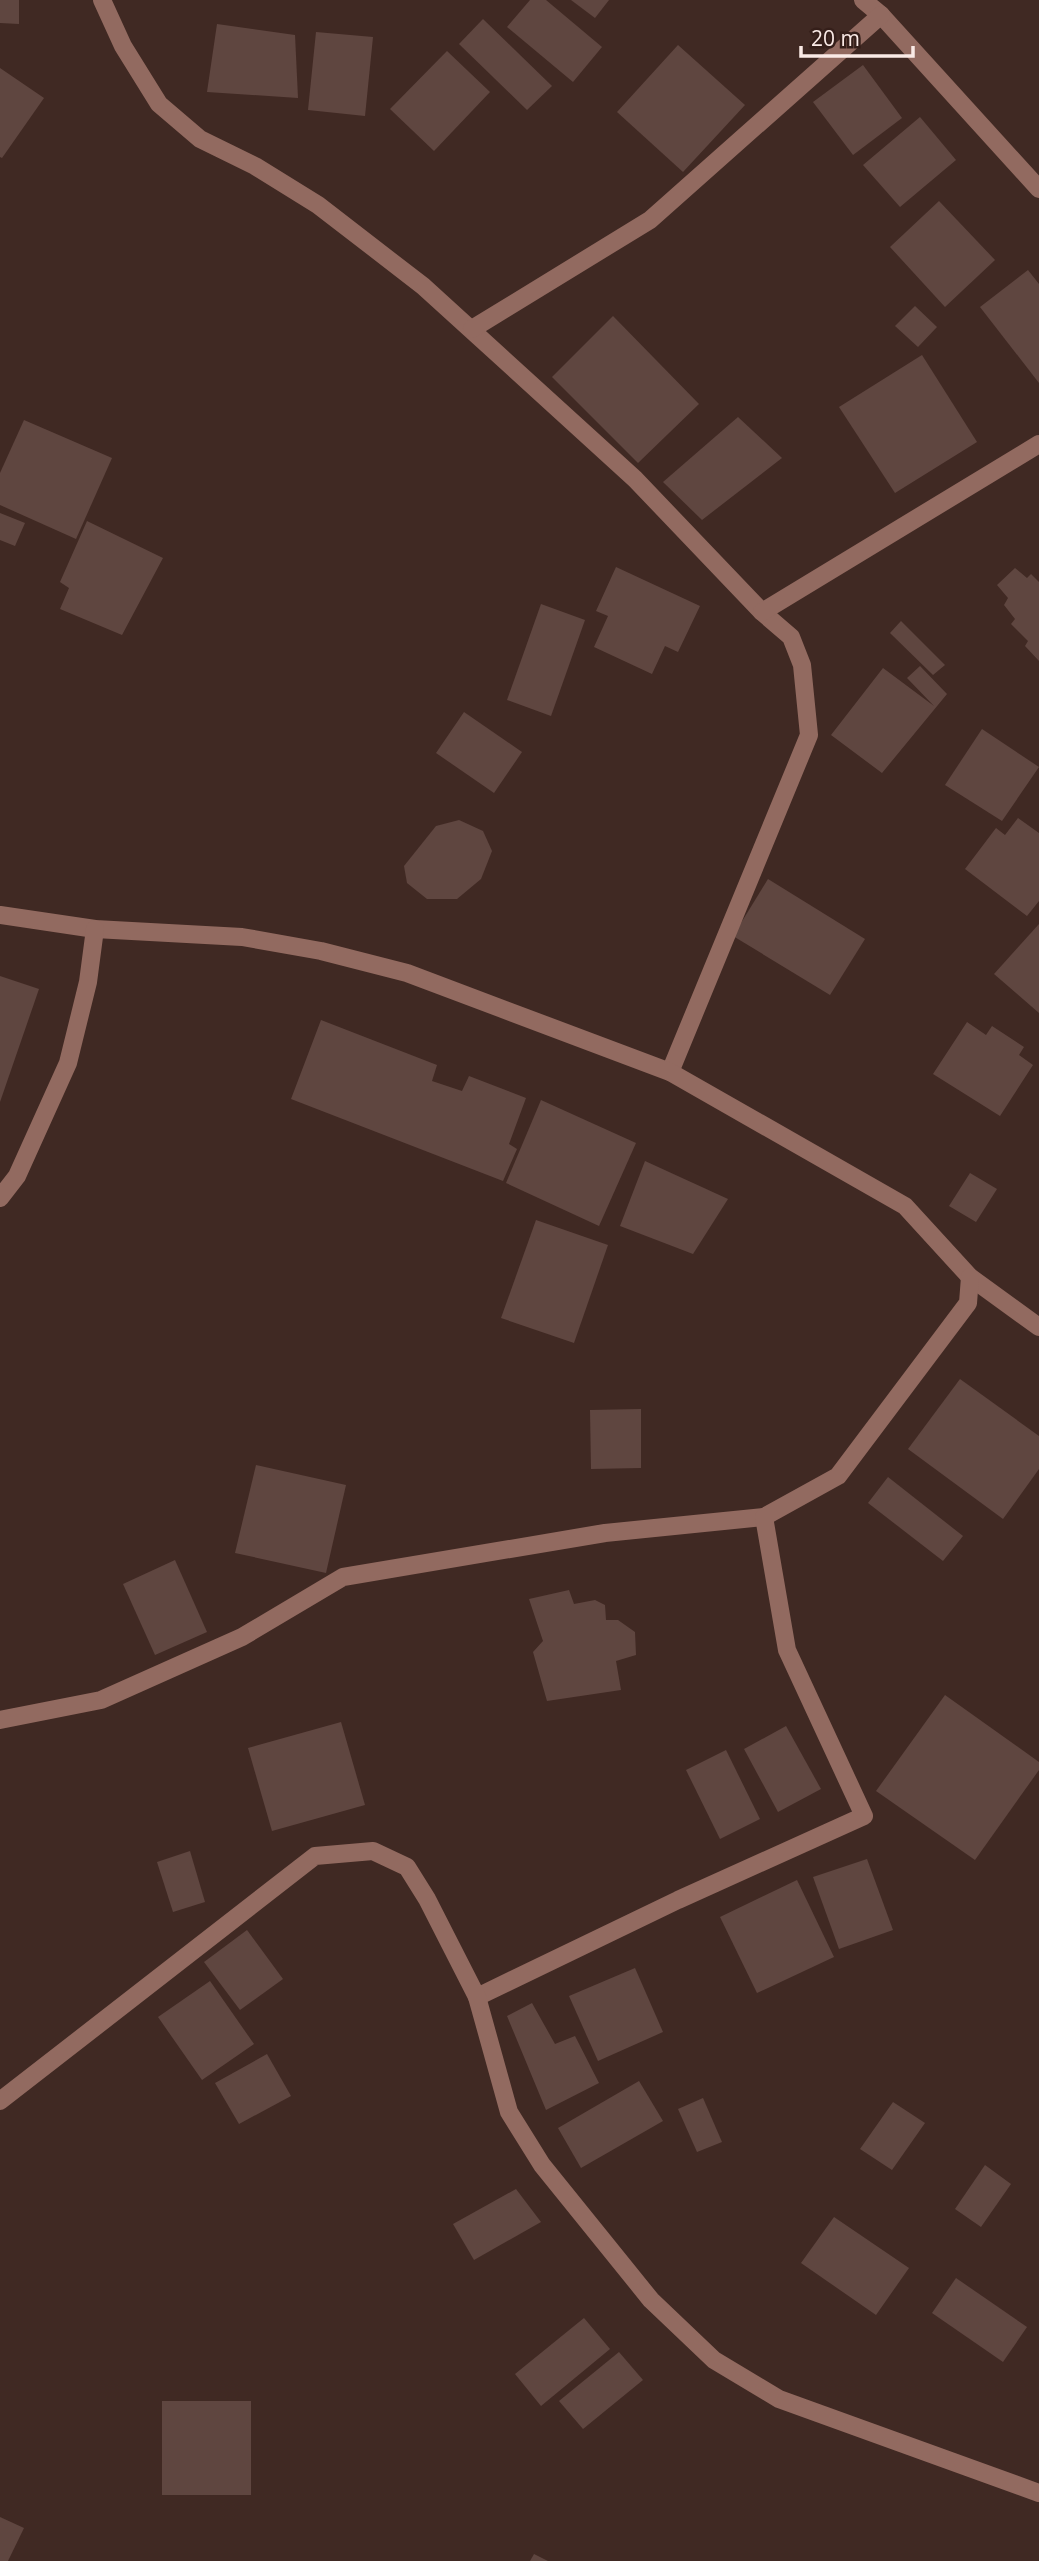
<svg xmlns="http://www.w3.org/2000/svg" width="1039" height="2561" font-family="'Open Sans',sans-serif">
	<style>
		.building { fill: #5f4640 }
		.lines { fill: none; stroke-linecap: round; stroke-linejoin: round }
		.minor { stroke: #926a60; stroke-width: 18 }
	</style>
	<rect width="100%" height="100%" fill="#402923"/>
	<g class="building">
		<polygon points="0,0 19,0 19,24 0,23"/>
		<polygon points="530,0 546,0 602,47 573,82 507,27"/>
		<polygon points="571,0 609,0 595,18"/>
		<polygon points="483,19 552,86 527,110 459,44"/>
		<polygon points="217,24 295,35 298,98 207,92"/>
		<polygon points="316,32 373,37 365,116 308,110"/>
		<polygon points="678,45 745,105 683,172 617,112"/>
		<polygon points="447,51 490,92 434,151 390,109"/>
		<polygon points="863,65 902,118 853,155 813,102"/>
		<polygon points="0,68 44,98 2,158 0,157"/>
		<polygon points="920,117 956,160 900,207 863,165"/>
		<polygon points="939,201 995,260 945,307 890,247"/>
		<polygon points="1028,270 1039,284 1039,383 980,307"/>
		<polygon points="915,306 937,327 918,347 895,326"/>
		<polygon points="613,316 699,404 638,463 552,377"/>
		<polygon points="922,355 977,442 895,493 839,407"/>
		<polygon points="738,417 782,458 702,520 663,482"/>
		<polygon points="24,420 112,458 76,539 0,505 0,473"/>
		<polygon points="0,513 25,523 15,546 0,540"/>
		<polygon points="87,521 163,558 122,635 60,609 69,588 60,582"/>
		<polygon points="616,567 700,606 678,652 665,646 652,674 594,647 608,616 596,611"/>
		<polygon points="1015,568 1027,578 1031,574 1039,582 1039,661 1025,646 1028,641 1011,624 1015,619 1004,605 1008,598 997,585"/>
		<polygon points="541,604 585,620 551,716 507,700"/>
		<polygon points="901,621 945,665 933,675 890,633"/>
		<polygon points="920,666 947,694 882,773 831,735 883,668 934,706 907,678"/>
		<polygon points="464,712 522,752 494,793 436,753"/>
		<polygon points="982,729 1039,767 1002,821 945,785"/>
		<polygon points="1018,818 1039,833 1039,901 1027,916 965,869 996,828 1005,835"/>
		<polygon points="459,820 483,831 492,851 481,879 457,899 427,899 407,883 404,866 436,826"/>
		<polygon points="768,879 865,939 830,995 733,936"/>
		<polygon points="1039,924 1039,1013 994,974"/>
		<polygon points="0,976 39,989 0,1102"/>
		<polygon points="321,1020 437,1065 432,1081 462,1091 469,1076 526,1098 509,1144 517,1149 503,1181 291,1099"/>
		<polygon points="967,1022 986,1035 992,1026 1024,1047 1019,1055 1033,1065 1000,1116 933,1074"/>
		<polygon points="541,1100 636,1143 599,1226 506,1183"/>
		<polygon points="645,1161 728,1199 693,1254 620,1226"/>
		<polygon points="970,1173 997,1189 976,1222 949,1206"/>
		<polygon points="536,1220 608,1245 574,1343 501,1318"/>
		<polygon points="960,1379 1039,1436 1039,1469 1003,1519 908,1449"/>
		<polygon points="641,1409 641,1468 591,1469 590,1410"/>
		<polygon points="256,1465 346,1485 326,1573 235,1553"/>
		<polygon points="888,1477 963,1536 943,1561 868,1503"/>
		<polygon points="175,1560 207,1632 155,1655 123,1584"/>
		<polygon points="569,1590 574,1604 595,1600 605,1605 606,1620 618,1620 635,1632 636,1655 616,1661 621,1690 547,1701 533,1652 543,1641 529,1599"/>
		<polygon points="945,1695 1039,1762 1039,1770 975,1860 876,1791"/>
		<polygon points="341,1722 365,1805 272,1831 248,1748"/>
		<polygon points="786,1726 821,1789 778,1812 744,1749"/>
		<polygon points="726,1750 760,1819 720,1839 686,1770"/>
		<polygon points="190,1851 205,1902 173,1912 157,1862"/>
		<polygon points="867,1859 893,1930 839,1949 813,1877"/>
		<polygon points="797,1880 834,1957 757,1993 720,1917"/>
		<polygon points="247,1930 283,1979 240,2010 204,1962"/>
		<polygon points="635,1968 663,2032 598,2061 569,1996"/>
		<polygon points="210,1981 254,2044 202,2080 158,2017"/>
		<polygon points="532,2003 555,2044 575,2036 599,2083 546,2110 507,2016"/>
		<polygon points="267,2054 291,2096 239,2124 215,2083"/>
		<polygon points="639,2081 663,2121 581,2168 558,2128"/>
		<polygon points="703,2098 722,2142 697,2152 678,2109"/>
		<polygon points="893,2102 925,2123 892,2170 860,2149"/>
		<polygon points="985,2165 1011,2184 981,2227 955,2209"/>
		<polygon points="516,2189 541,2222 474,2260 453,2224"/>
		<polygon points="834,2217 909,2268 876,2315 801,2263"/>
		<polygon points="956,2278 1027,2327 1003,2362 932,2313"/>
		<polygon points="584,2318 610,2349 541,2406 515,2374"/>
		<polygon points="619,2352 643,2380 583,2429 559,2401"/>
		<rect x="162" y="2401" width="89" height="94"/>
		<polygon points="0,2517 24,2528 8,2561 0,2561"/>
		<polygon points="534,2554 548,2561 530,2561"/>
	</g>
	<g class="lines">
		<g class="minor">
			<polyline points="102,0 123,46 159,104 200,139 255,166 318,205 423,286 635,479 762,612 791,637 802,665 809,735 670,1072"/>
			<polyline points="863,0 881,15 1039,189"/>
			<polyline points="472,329 650,220 881,15"/>
			<polyline points="762,612 1039,444"/>
			<polyline points="0,915 95,929 242,937 321,951 407,973 670,1072 905,1206 970,1277 1039,1327"/>
			<polyline points="0,1198 17,1176 68,1063 88,982 95,929"/>
			<polyline points="0,1720 101,1700 242,1637 343,1577 605,1533 764,1517"/>
			<polyline points="477,1997 678,1900 864,1816 787,1650 764,1517 838,1476 968,1303 970,1277"/>
			<polyline points="0,2101 315,1856 373,1851 407,1867 427,1899 477,1997 509,2112 542,2165 651,2300 714,2360 779,2399 1039,2493"/>
		</g>
	</g>
	<path d="M801 46v10h112v-10" fill="none" stroke="#faeae6" stroke-width="3.5"/>
	<text x="811" y="46" font-size="21" fill="#faeae6" stroke="#351f1a" stroke-width="5" paint-order="stroke">20 m</text>
</svg>
